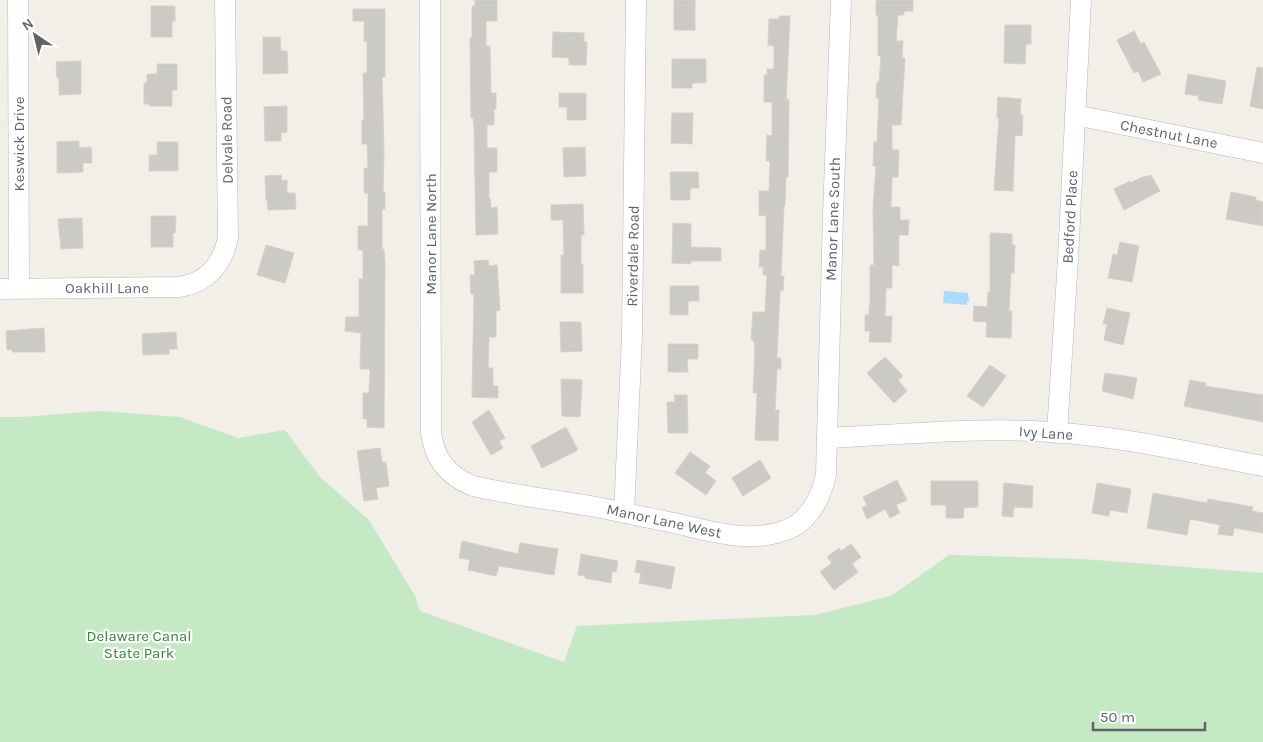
<svg xmlns="http://www.w3.org/2000/svg" width="1263" height="742" font-family="Karla,sans-serif">
	<style>
		.green { fill: #c5e8c5 }
		.water { fill: #aadaff }
		.building { fill: #cccac5; stroke: #d6d1c6 }
		.lines { fill: none; stroke-linecap: round; stroke-linejoin: round }
		.minor-casing { stroke: #b5b8bc; stroke-width: 21 }
		.minor { stroke: #fff; stroke-width: 20 }
		.labels { text-anchor: middle; dominant-baseline: central; stroke-width: 4.5; stroke-linejoin: round; paint-order: stroke }
		.street-label { font-size: 15px; fill: #5f6368; stroke: #fff }
		.park-label { font-size: 15px; fill: #348238; stroke: #fff }
	</style>
	<rect width="100%" height="100%" fill="#f1efe8"/>
	<polygon class="green" points="100,411 180,417 238,438 285,430 320,477 369,520 415,596 420,611 564,662 577,626 815,615 891,596 949,555 1083,559 1263,573 1263,742 0,742 0,417 21,417"/>
	<polygon class="water" points="944,291 968,293 969,301 967,302 967,305 943,303"/>
	<g class="building">
		<polygon points="475,0 497,0 497,21 486,21 486,46 490,46 491,93 496,93 496,109 494,109 494,125 487,125 487,148 497,148 497,172 489,172 489,198 490,198 491,208 497,207 498,234 476,235 474,128 473,117 471,118 470,38 472,38 472,6 475,6"/>
		<rect x="674" y="0" width="21" height="30"/>
		<polygon points="880,0 913,0 913,11 904,11 904,15 898,15 896,41 903,41 902,58 905,58 901,125 892,125 892,150 899,150 898,177 892,177 891,207 900,207 900,220 909,220 908,235 899,235 899,266 892,265 892,288 886,288 885,316 892,316 891,342 869,342 870,331 865,331 865,315 869,315 869,306 870,306 870,265 874,265 873,209 876,166 873,166 874,142 877,142 879,98 876,98 877,82 879,82 881,56 878,56 878,15 876,15 876,1"/>
		<polygon points="151,6 175,6 175,21 172,21 172,37 151,37"/>
		<polygon points="353,9 385,9 385,77 382,77 384,153 383,192 385,192 385,209 382,209 382,249 384,249 385,263 384,428 367,427 367,419 363,419 363,393 369,393 370,369 360,369 361,333 345,331 346,317 359,317 359,279 363,279 363,250 358,250 358,226 368,226 368,193 364,193 364,168 368,168 367,144 362,144 362,120 364,120 363,73 367,73 367,41 364,41 364,21 353,21"/>
		<polygon points="779,16 790,16 786,101 789,99 788,177 786,177 785,205 784,205 781,276 784,276 783,291 780,290 777,358 781,358 781,369 777,369 775,410 779,410 778,441 755,440 757,393 753,393 755,349 754,341 751,340 753,312 765,312 767,275 763,275 763,267 759,267 760,250 766,250 766,216 759,215 759,191 769,191 770,161 766,161 767,135 772,136 772,102 764,102 764,75 767,75 767,69 774,69 774,46 768,45 769,19 779,19"/>
		<polygon points="1005,25 1031,25 1031,44 1026,44 1025,64 1004,63"/>
		<polygon points="1134,31 1141,44 1144,42 1161,74 1143,82 1138,71 1134,73 1117,40"/>
		<polygon points="553,32 584,33 584,42 587,42 586,65 569,65 569,58 552,57"/>
		<polygon points="263,37 280,37 281,51 287,51 288,73 263,74"/>
		<polygon points="672,59 706,59 706,83 692,83 692,88 672,88"/>
		<polygon points="81,61 81,94 59,95 59,78 57,78 56,62"/>
		<polygon points="157,64 177,64 177,90 172,90 172,106 149,106 149,104 144,104 144,83 147,83 147,74 157,74"/>
		<polygon points="1257,67 1263,68 1263,109 1250,106"/>
		<polygon points="1188,74 1226,81 1222,104 1198,100 1199,96 1185,94"/>
		<polygon points="559,93 586,93 586,120 567,120 567,107 559,107"/>
		<polygon points="998,97 1021,99 1020,115 1023,115 1022,136 1015,135 1013,191 994,190 999,118 997,118"/>
		<polygon points="287,106 287,132 281,133 281,141 265,141 264,107"/>
		<polygon points="672,113 693,113 692,144 671,143"/>
		<polygon points="79,141 79,148 91,147 92,163 83,163 83,172 57,173 57,142"/>
		<polygon points="157,142 178,142 178,171 149,171 149,155 157,155"/>
		<polygon points="585,147 586,176 564,177 563,148"/>
		<polygon points="670,172 698,172 699,188 690,188 690,200 671,200"/>
		<polygon points="281,175 282,181 287,180 287,193 295,193 296,209 268,210 267,200 266,200 265,176"/>
		<polygon points="1151,175 1160,191 1124,210 1114,189 1130,181 1130,183 1145,176 1146,177"/>
		<polygon points="1231,192 1256,197 1256,200 1263,202 1263,226 1226,219"/>
		<polygon points="583,204 584,235 581,235 581,264 583,264 583,293 561,293 561,255 564,255 563,220 551,220 551,205"/>
		<polygon points="151,216 176,216 175,233 173,233 173,247 151,247"/>
		<polygon points="82,218 83,248 61,249 58,219"/>
		<polygon points="673,223 691,224 691,247 721,248 721,261 691,261 691,264 672,263"/>
		<polygon points="990,233 1012,234 1012,245 1015,245 1014,273 1011,273 1009,311 1012,311 1011,338 986,337 987,322 973,321 974,306 987,307 988,292 990,293"/>
		<polygon points="1120,242 1139,246 1132,282 1108,278 1113,254 1117,255"/>
		<polygon points="266,245 294,253 285,283 257,275"/>
		<polygon points="488,260 489,266 497,265 500,310 496,311 496,337 489,337 488,368 493,368 493,386 498,386 498,398 472,397 474,294 471,294 470,275 475,275 474,261"/>
		<polygon points="670,286 699,286 699,301 688,301 688,315 670,315"/>
		<polygon points="1107,308 1130,313 1123,345 1104,340 1107,324 1103,324"/>
		<polygon points="560,322 581,322 582,351 561,352"/>
		<polygon points="44,328 45,352 12,352 12,349 7,350 6,331"/>
		<polygon points="176,332 177,349 169,349 169,354 143,355 142,334"/>
		<polygon points="668,344 698,344 698,359 687,359 688,372 668,372"/>
		<polygon points="885,357 903,376 898,380 907,391 894,403 867,373"/>
		<polygon points="990,365 1006,376 983,407 967,396"/>
		<polygon points="1105,373 1137,378 1133,399 1102,391"/>
		<polygon points="561,379 582,380 580,417 562,416"/>
		<polygon points="1190,380 1206,383 1205,386 1263,395 1263,422 1184,406"/>
		<polygon points="674,395 687,395 688,433 668,433 667,402 675,402"/>
		<polygon points="489,410 505,438 499,441 503,448 491,455 472,422"/>
		<polygon points="566,427 578,450 542,468 531,446"/>
		<polygon points="380,448 382,462 386,462 389,486 376,488 378,499 364,501 357,451"/>
		<polygon points="690,452 710,466 705,473 716,481 706,495 675,473"/>
		<polygon points="760,460 771,478 743,496 732,478"/>
		<polygon points="897,480 907,500 896,505 900,513 890,518 885,509 867,519 862,508 867,505 863,497"/>
		<polygon points="931,481 978,481 978,507 964,508 963,518 946,518 946,505 931,505"/>
		<polygon points="1004,483 1033,486 1032,508 1014,507 1013,517 1002,516"/>
		<polygon points="1097,483 1131,489 1127,513 1110,510 1109,516 1092,513"/>
		<polygon points="1153,493 1207,503 1208,499 1253,507 1252,511 1263,513 1263,533 1234,528 1233,536 1218,534 1220,525 1190,519 1187,535 1147,528"/>
		<polygon points="462,541 518,554 520,543 558,549 554,575 499,566 496,576 468,570 470,560 459,558"/>
		<polygon points="851,544 861,557 852,564 858,572 834,590 820,572 832,563 827,557 839,548 841,551"/>
		<polygon points="581,554 618,561 616,572 612,571 611,583 585,578 585,576 578,575"/>
		<polygon points="637,560 675,567 671,589 639,583 641,573 635,572"/>
	</g>
	<g class="lines">
		<g class="minor-casing">
			<g id="minor">
				<polyline points="18,0 19,288"/>
				<path d="M430 0 431 432C434 459 448 476 473 486 513 495 555 500 596 507 622 512 648 518 674 523 709 531 750 544 786 530 809 522 821 497 826 475L833 216 841 0"/>
				<polyline points="1075,115 1263,153"/>
				<path d="M0 289 179 287C207 283 223 264 228 237L225 0"/>
				<polyline points="1057,433 1068,259 1081,0"/>
				<path d="M827 438C895 435 965 428 1033 431 1111 434 1187 452 1263 466"/>
				<polyline points="624,513 632,336 636,0"/>
			</g>
		</g>
		<use href="#minor" class="minor"/>
	</g>
	<g class="labels">
		<g class="street-label">
			<text transform="translate(1169 134) rotate(11)">Chestnut Lane</text>
			<text transform="translate(227 140) rotate(-91)">Delvale Road</text>
			<text transform="translate(19 144) rotate(-90)">Keswick Drive</text>
			<text transform="translate(1070 217) rotate(-87)">Bedford Place</text>
			<text transform="translate(833 219) rotate(-88)">Manor Lane South</text>
			<text transform="translate(431 234) rotate(-90)">Manor Lane North</text>
			<text transform="translate(633 256) rotate(-89)">Riverdale Road</text>
			<text x="107" y="288">Oakhill Lane</text>
			<text transform="translate(1046 433) rotate(4)">Ivy Lane</text>
			<text transform="translate(664 521) rotate(12)">Manor Lane West</text>
		</g>
		<g class="park-label">
			<text x="139" y="636">Delaware Canal<tspan x="139" dy="17">State Park</tspan></text>
		</g>
	</g>
	<g transform="translate(35 35) rotate(325)" stroke="#ffffff" stroke-width="4" paint-order="stroke">
	<path d="M0-4L9 19L0 12L-9 19Z" fill="#5f6368"/>
	<text y="-8" font-size="14" font-weight="bold" text-anchor="middle" fill="#5f6368">N</text>
	</g>
	<path d="M1093 722v8h112v-8" fill="none" stroke="#5f6368" stroke-width="2.5"/>
	<text x="1100" y="722" font-size="15" fill="#5f6368" stroke="#ffffff" stroke-width="4" paint-order="stroke">50 m</text>
</svg>
